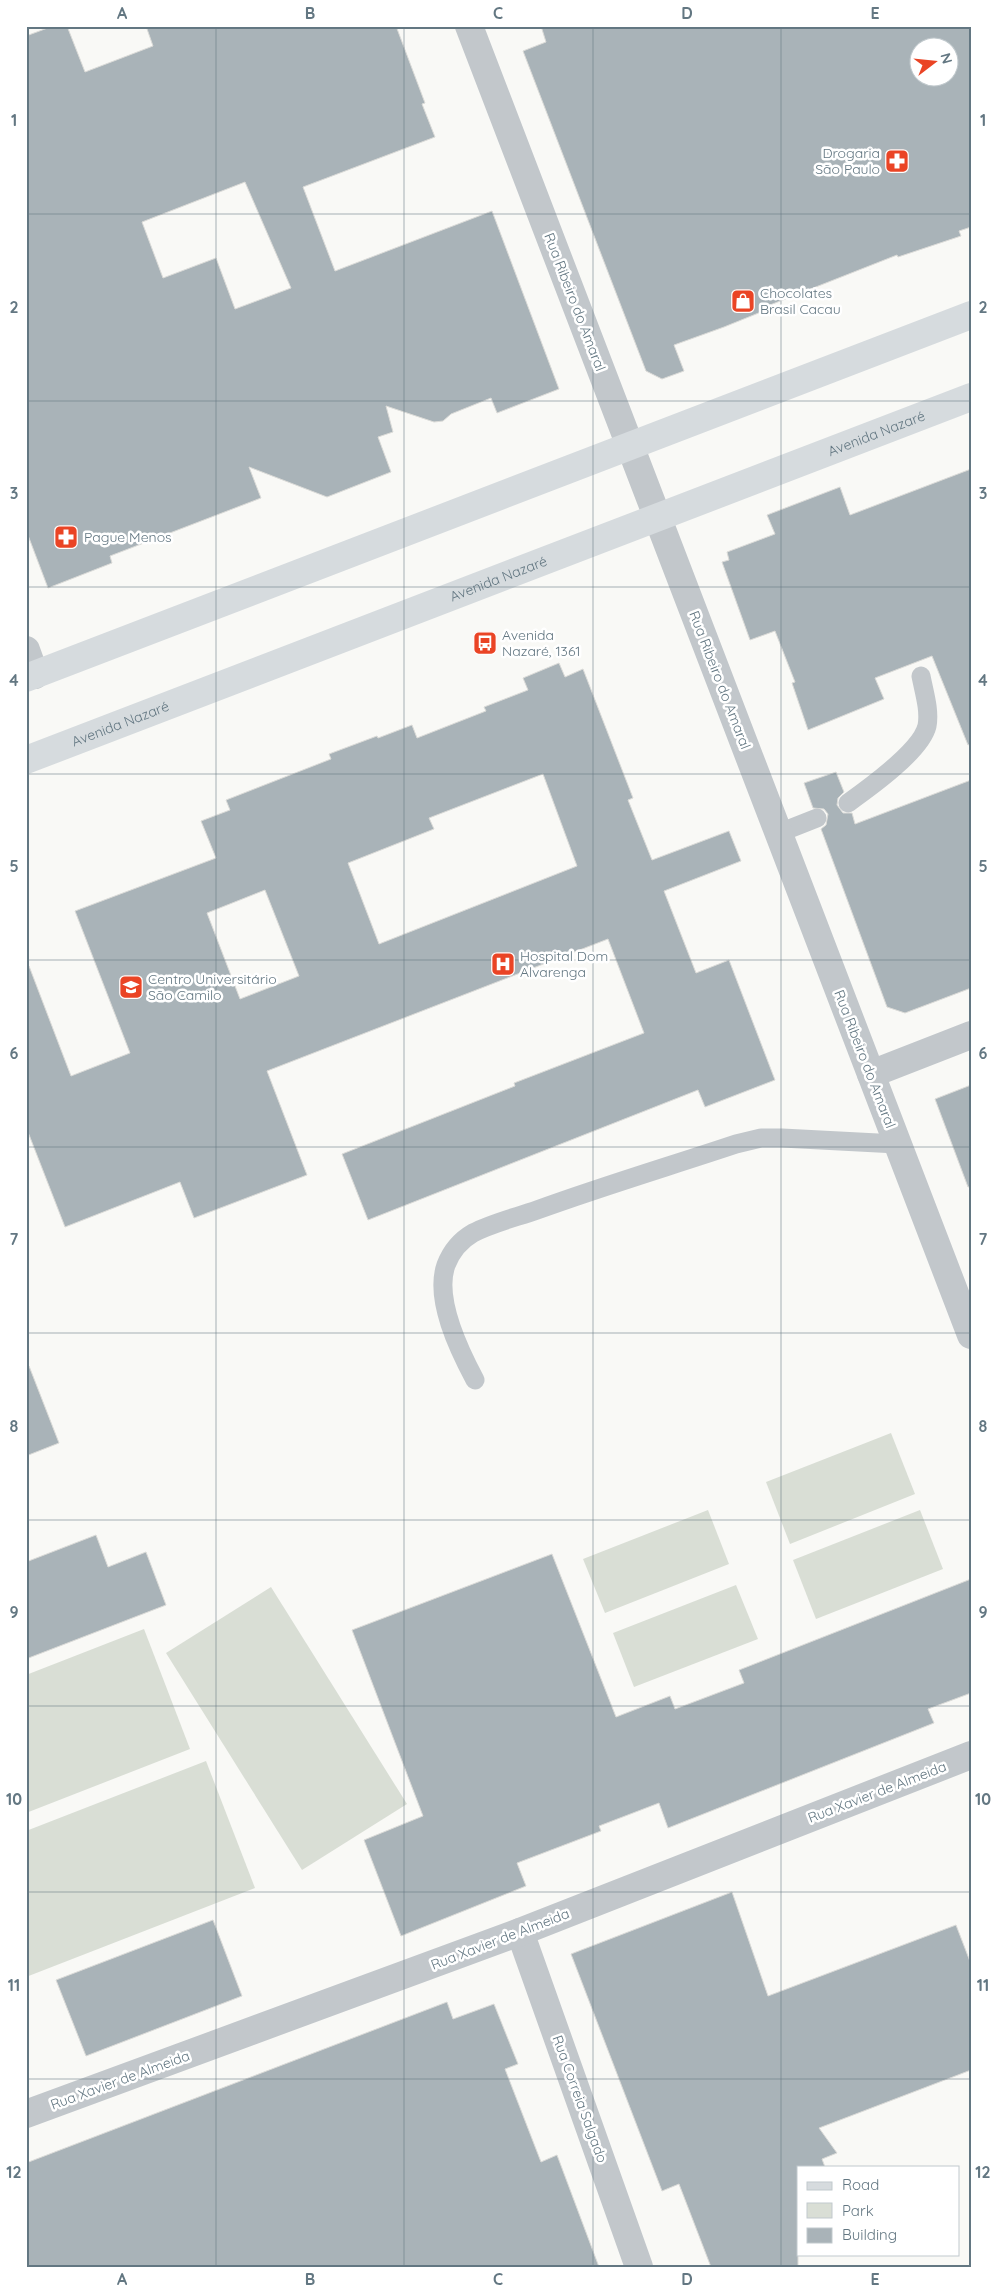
<svg xmlns="http://www.w3.org/2000/svg" width="997" height="2293" font-family="Quicksand,sans-serif">
	<style>
		.green { fill: #d9ded5 }
		.building { fill: #a9b3b8; stroke: #dbdbd8; fill-rule: evenodd }
		.lines { fill: none; stroke-linecap: round; stroke-linejoin: round }
		.lane { stroke: #c2c7cb; stroke-width: 19 }
		.street { stroke: #c2c7cb; stroke-width: 28 }
		.secondary { stroke: #d6dbde; stroke-width: 28 }
		.grid { fill: none; stroke: #637782; stroke-width: 1; stroke-opacity: 0.55 }
		.labels { text-anchor: middle; dominant-baseline: central; stroke-width: 5; stroke-linejoin: round; paint-order: stroke }
		.poi-label { font-size: 14px; fill: #637782; stroke: #fff; text-anchor: start }
		.street-label { font-size: 14px; fill: #637782; stroke: #fff }
		.neatline { fill: none; stroke: #637782; stroke-width: 2 }
		.grid-label { font-size: 16px; text-anchor: middle; font-weight: bold; fill: #637782 }
	</style>
	<rect width="100%" height="100%" fill="#f9f9f6"/>
	<g class="green">
		<polygon points="891,1433 915,1494 790,1544 766,1482"/>
		<polygon points="708,1510 729,1564 605,1613 583,1559"/>
		<polygon points="920,1510 943,1569 816,1619 793,1560"/>
		<polygon points="736,1585 758,1639 634,1687 613,1633"/>
		<polygon points="271,1587 407,1804 302,1870 166,1653"/>
		<polygon points="144,1629 190,1749 26,1813 26,1675"/>
		<polygon points="206,1761 255,1888 26,1977 26,1831"/>
	</g>
	<g class="building">
		<path d="M53 26H67L85 72 153 46 146 26H396L425 103 422 104 435 137 303 187 335 271 492 211 559 389 497 413 491 398 451 414 443 421 434 422 386 406 393 432 378 437 391 472 327 497 249 467 261 498 110 556 112 563 48 588 26 530V36ZM245 182 291 288 235 309 216 258 163 278 142 222Z"/>
		<path d="M541 26H971V227L959 231 961 236 898 257 897 255 770 305 771 308 724 327 674 345 684 371 662 379 646 371 523 51 546 42ZM920 48H950V78H920Z"/>
		<polygon points="971,469 971,744 968,745 932,656 875,678 884,699 808,730 792,683 795,682 775,631 750,640 722,562 729,560 727,552 775,534 767,515 840,487 850,515"/>
		<path d="M559 663 565 677 583 669 633 798 628 800 652 860 729 831 741 861 664 891 696 973 729 960 775 1080 705 1107 698 1090 368 1220 342 1154 515 1086 514 1083 644 1033 608 939 267 1071 307 1175 194 1218 180 1182 65 1227 26 1127V967L29 966 71 1076 130 1053 75 911 216 858 201 821 230 810 226 800 331 759 329 754 377 736 378 738 412 725 417 738 486 711 484 707 528 690 523 678ZM543 774 577 866 379 944 348 863 434 829 429 818ZM265 890 299 976 240 999 207 913Z"/>
		<polygon points="836,772 844,792 838,798 837,805 843,813 852,813 855,824 971,780 971,988 905,1013 887,1007 821,829 826,825 828,814 824,809 813,808 804,783"/>
		<polygon points="971,1085 971,1187 968,1187 935,1099"/>
		<polygon points="26,1366 29,1366 59,1443 26,1456"/>
		<polygon points="96,1535 108,1567 146,1552 166,1605 26,1659 26,1562"/>
		<polygon points="552,1554 616,1717 670,1696 675,1709 744,1683 739,1670 971,1579 971,1693 928,1709 934,1723 668,1828 659,1803 599,1826 601,1831 517,1863 526,1886 401,1936 364,1840 423,1816 352,1630"/>
		<polygon points="732,1892 768,1996 956,1925 971,1964 971,2070 819,2128 837,2153 822,2159 825,2167 798,2167 798,2267 711,2267 679,2184 662,2191 571,1954"/>
		<polygon points="213,1920 242,1996 86,2056 56,1980"/>
		<polygon points="447,2002 453,2019 494,2004 518,2064 505,2069 541,2162 557,2155 599,2267 26,2267 26,2163"/>
	</g>
	<g class="lines">
		<g class="lane">
			<path d="M848 803C869 788 921 751 927 726 930 710 924 692 921 676"/>
			<polyline points="779,833 817,818"/>
			<path d="M475 1380C459 1350 434 1299 446 1265 451 1252 461 1240 473 1233 492 1223 517 1217 537 1210 603 1186 670 1166 736 1144L761 1138H782L897 1144"/>
		</g>
		<g class="street">
			<polyline points="469,26 971,1335"/>
			<polyline points="26,650 35,675"/>
			<polyline points="871,1074 971,1035"/>
			<polyline points="520,1932 639,2267"/>
			<polyline points="26,2114 520,1932 971,1755"/>
		</g>
		<g class="secondary">
			<polyline points="26,678 971,315"/>
			<path id="s1" d="M26 760 971 397"/>
		</g>
	</g>
	<path class="grid" d="M216 26V2267M404 26V2267M593 26V2267M781 26V2267M26 214H971M26 401H971M26 587H971M26 774H971M26 960H971M26 1147H971M26 1333H971M26 1520H971M26 1706H971M26 1892H971M26 2079H971"/>
	<defs>
		<g id="pharmacy-square" transform="scale(1.25)"><rect x="-9" y="-9" width="18" height="18" rx="4" fill="#ea4425" stroke="#fff"/><path d="M-2-6h4v4h4v4h-4v4h-4v-4h-4v-4h4Z" fill="#fff"/></g>
		<g id="shop-square" transform="scale(1.25)"><rect x="-9" y="-9" width="18" height="18" rx="4" fill="#ea4425" stroke="#fff"/><path d="M-5-2.5h2.3a2.7 3.5 0 0 1 5.4 0H5L5.5 6h-11ZM-1.5-2.5h3a1.5 2.3 0 0 0-3 0Z" fill="#fff"/></g>
		<g id="bus-square" transform="scale(1.25)"><rect x="-9" y="-9" width="18" height="18" rx="4" fill="#ea4425" stroke="#fff"/><path d="M-5-6H5V4H4V6H2V4H-2V6H-4V4H-5ZM-3.5-4V0h7V-4ZM-3.5 1.2v1.5H-2V1.2ZM2 1.2v1.5H3.5V1.2Z" fill="#fff"/></g>
		<g id="hospital-square" transform="scale(1.25)"><rect x="-9" y="-9" width="18" height="18" rx="4" fill="#ea4425" stroke="#fff"/><path d="M-5-5h3v3.5h4V-5h3V5h-3V1.5h-4V5h-3Z" fill="#fff"/></g>
		<g id="university-square" transform="scale(1.25)"><rect x="-9" y="-9" width="18" height="18" rx="4" fill="#ea4425" stroke="#fff"/><path d="M0-5L7-2L0 1L-7-2ZM-4 1L0 2.5L4 1V4Q0 6-4 4Z" fill="#fff"/></g>
	</defs>
	<g fill-rule="evenodd">
		<use href="#pharmacy-square" x="897" y="161"/>
		<use href="#shop-square" x="743" y="301"/>
		<use href="#pharmacy-square" x="66" y="537"/>
		<use href="#bus-square" x="485" y="643"/>
		<use href="#hospital-square" x="503" y="964"/>
		<use href="#university-square" x="131" y="987"/>
	</g>
	<g class="labels">
		<g class="poi-label">
			<text x="880" y="153" text-anchor="end">Drogaria<tspan x="880" dy="16">São Paulo</tspan></text>
			<text x="760" y="293">Chocolates<tspan x="760" dy="16">Brasil Cacau</tspan></text>
			<text x="84" y="537">Pague Menos</text>
			<text x="502" y="635">Avenida<tspan x="502" dy="16">Nazaré, 1361</tspan></text>
			<text x="520" y="956">Hospital Dom<tspan x="520" dy="16">Alvarenga</tspan></text>
			<text x="148" y="979">Centro Universitário<tspan x="148" dy="16">São Camilo</tspan></text>
		</g>
		<g class="street-label">
			<text transform="translate(575 302) rotate(69)">Rua Ribeiro do Amaral</text>
			<text stroke="none"><textPath href="#s1" startOffset="911">Avenida Nazaré</textPath></text>
			<text stroke="none"><textPath href="#s1" startOffset="506">Avenida Nazaré</textPath></text>
			<text transform="translate(720 680) rotate(69)">Rua Ribeiro do Amaral</text>
			<text stroke="none"><textPath href="#s1" startOffset="101">Avenida Nazaré</textPath></text>
			<text transform="translate(865 1059) rotate(69)">Rua Ribeiro do Amaral</text>
			<text transform="translate(877 1792) rotate(-21)">Rua Xavier de Almeida</text>
			<text transform="translate(500 1939) rotate(-21)">Rua Xavier de Almeida</text>
			<text transform="translate(120 2080) rotate(-20)">Rua Xavier de Almeida</text>
			<text transform="translate(580 2099) rotate(70)">Rua Correia Salgado</text>
		</g>
	</g>
	<rect width="997" height="2293" fill="none" stroke="#ffffff" stroke-width="55"/>
	<rect x="797" y="2166" width="162" height="90" fill="#ffffff" stroke="#c1c9cd"/>
	<rect x="807" y="2182" width="25" height="8" fill="#d6dbde" stroke="#c1c9cd"/>
	<text x="842" y="2190" font-size="15" fill="#637782">Road</text>
	<rect x="807" y="2203" width="25" height="15" fill="#d9ded5" stroke="#c1c9cd"/>
	<text x="842" y="2216" font-size="15" fill="#637782">Park</text>
	<rect x="807" y="2228" width="25" height="15" fill="#a9b3b8" stroke="#c1c9cd"/>
	<text x="842" y="2240" font-size="15" fill="#637782">Building</text>
	<g transform="translate(934 62) rotate(74)"><circle r="24" fill="#ffffff" stroke="#c1c9cd"/>
	<path d="M0-4L9 19L0 12L-9 19Z" fill="#ea4425"/>
	<text y="-8" font-size="14" font-weight="bold" text-anchor="middle" fill="#637782">N</text>
	</g>
	<rect x="28" y="28" width="942" height="2238" class="neatline"/>
	<g class="grid-label">
		<text x="122" y="19">A</text>
		<text x="310" y="19">B</text>
		<text x="498" y="19">C</text>
		<text x="687" y="19">D</text>
		<text x="875" y="19">E</text>
		<text x="14" y="126">1</text>
		<text x="983" y="126">1</text>
		<text x="14" y="313">2</text>
		<text x="983" y="313">2</text>
		<text x="14" y="499">3</text>
		<text x="983" y="499">3</text>
		<text x="14" y="686">4</text>
		<text x="983" y="686">4</text>
		<text x="14" y="872">5</text>
		<text x="983" y="872">5</text>
		<text x="14" y="1059">6</text>
		<text x="983" y="1059">6</text>
		<text x="14" y="1245">7</text>
		<text x="983" y="1245">7</text>
		<text x="14" y="1432">8</text>
		<text x="983" y="1432">8</text>
		<text x="14" y="1618">9</text>
		<text x="983" y="1618">9</text>
		<text x="14" y="1805">10</text>
		<text x="983" y="1805">10</text>
		<text x="14" y="1991">11</text>
		<text x="983" y="1991">11</text>
		<text x="14" y="2178">12</text>
		<text x="983" y="2178">12</text>
		<text x="122" y="2285">A</text>
		<text x="310" y="2285">B</text>
		<text x="498" y="2285">C</text>
		<text x="687" y="2285">D</text>
		<text x="875" y="2285">E</text>
	</g>
</svg>
